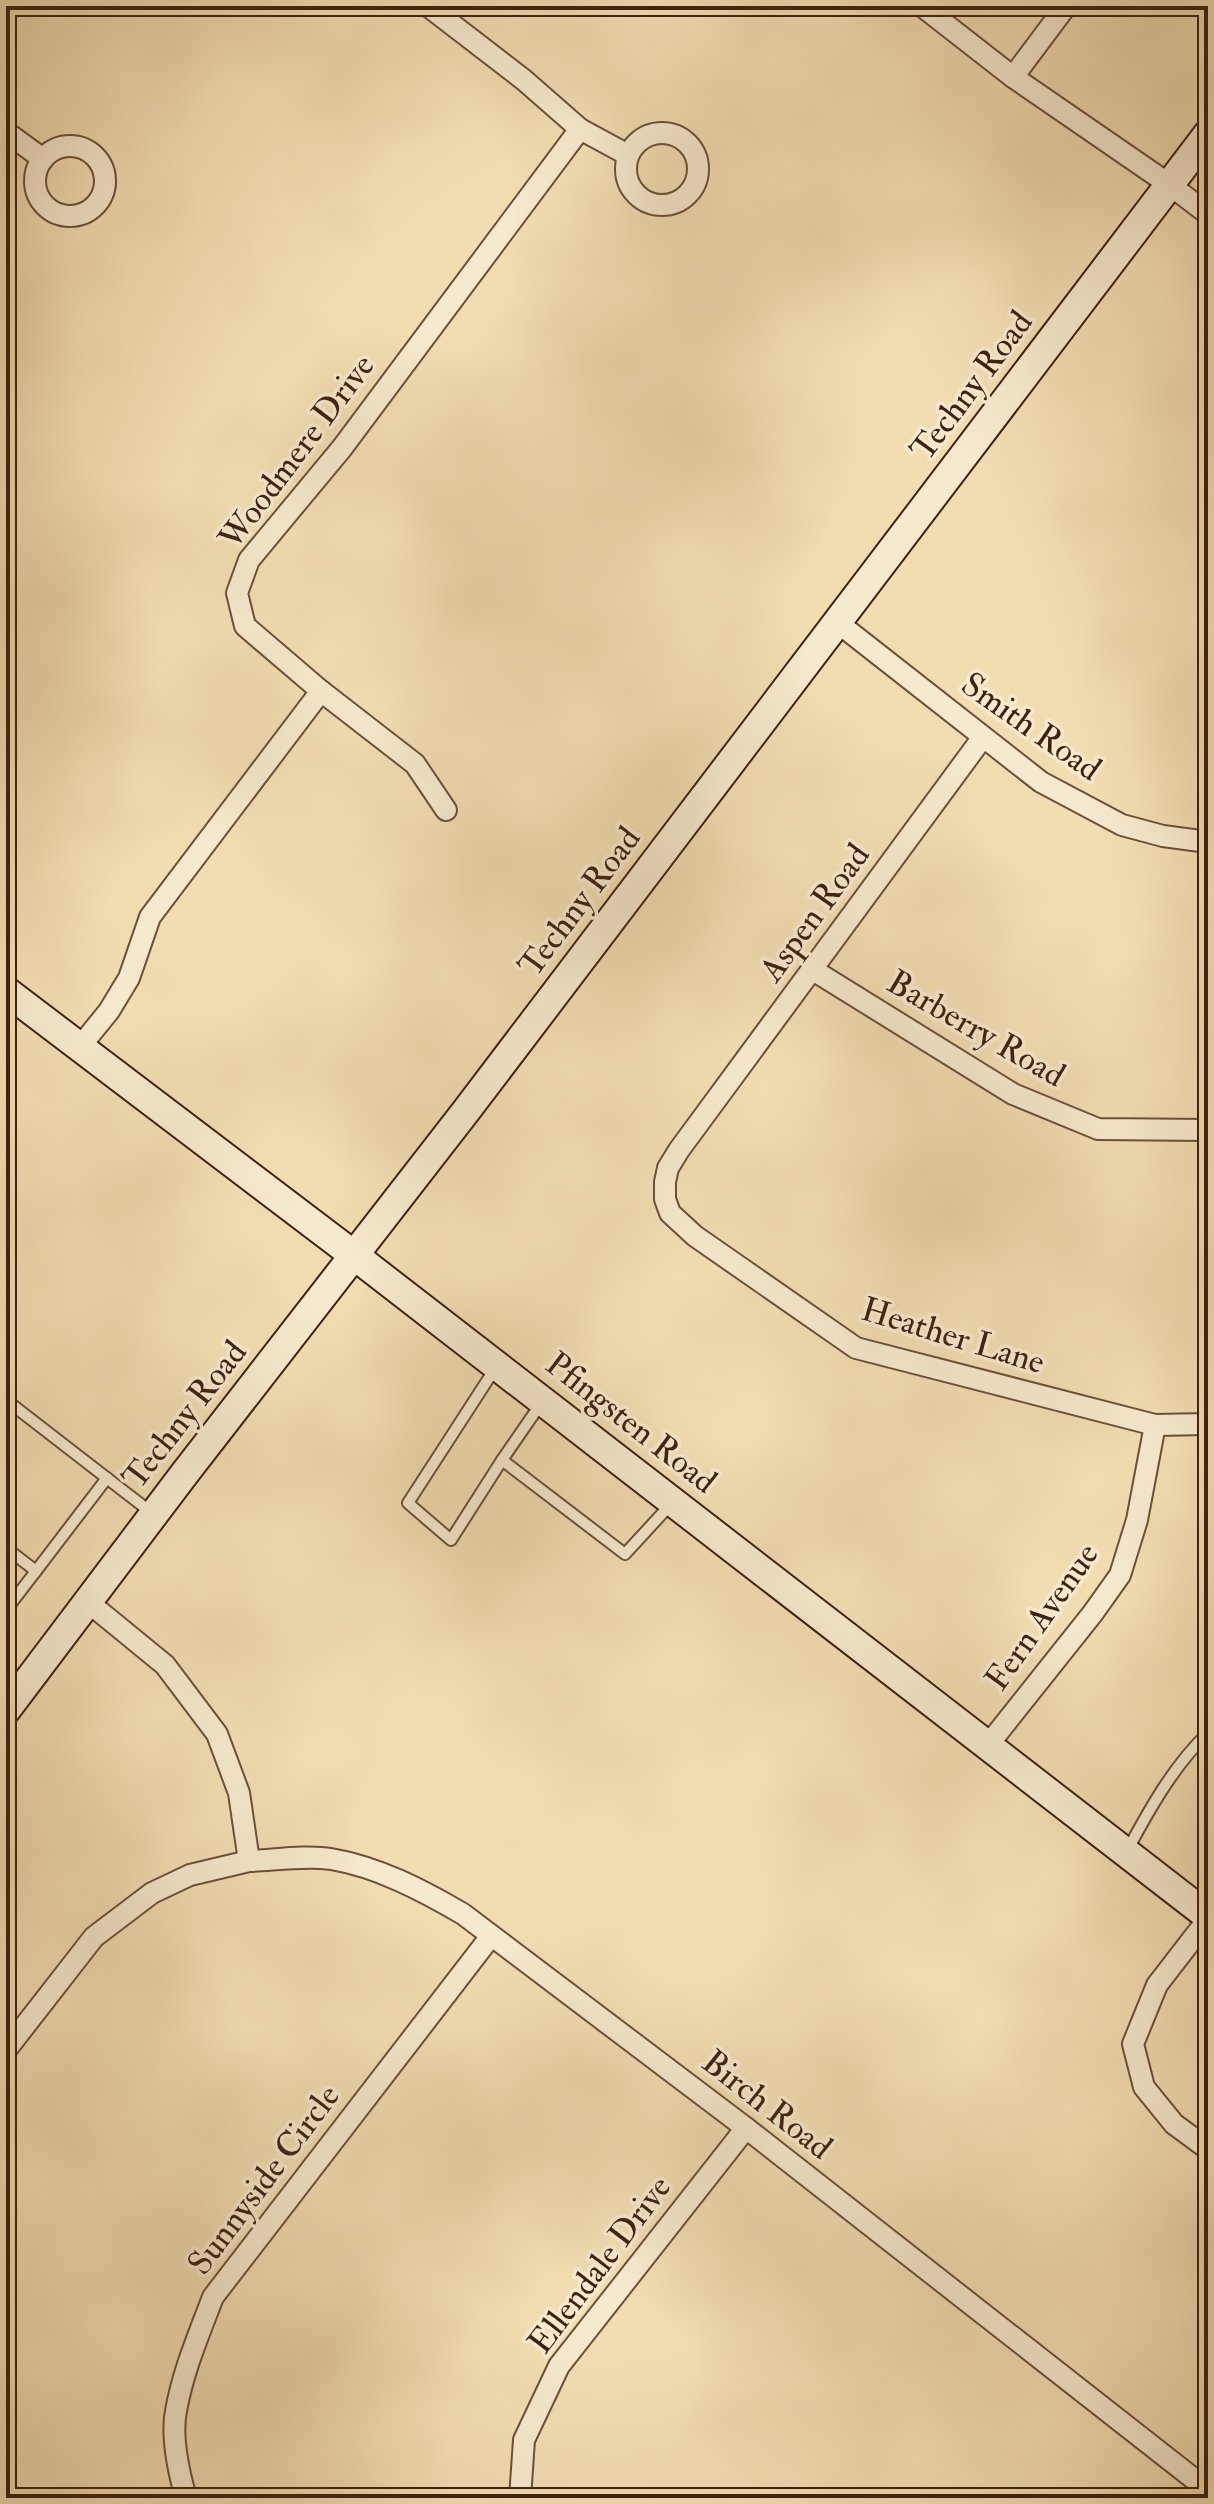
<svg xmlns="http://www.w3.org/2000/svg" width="1214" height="2504" font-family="'IM FELL Double Pica',serif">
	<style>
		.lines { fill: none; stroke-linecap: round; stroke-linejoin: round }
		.service-casing { stroke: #6b503a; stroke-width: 14 }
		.minor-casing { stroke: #6b503a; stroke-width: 24 }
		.secondary-casing { stroke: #3e2111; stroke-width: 32 }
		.service { stroke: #f7e9ce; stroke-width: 10 }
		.minor { stroke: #f7e9ce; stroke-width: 20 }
		.secondary { stroke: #f7e9ce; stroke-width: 28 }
		.labels { text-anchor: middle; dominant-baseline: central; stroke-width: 7; stroke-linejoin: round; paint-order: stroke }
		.street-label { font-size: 34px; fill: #3e2111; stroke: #f7e9ce }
	</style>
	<rect width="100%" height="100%" fill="#f2ddb3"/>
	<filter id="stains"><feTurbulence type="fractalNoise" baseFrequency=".0025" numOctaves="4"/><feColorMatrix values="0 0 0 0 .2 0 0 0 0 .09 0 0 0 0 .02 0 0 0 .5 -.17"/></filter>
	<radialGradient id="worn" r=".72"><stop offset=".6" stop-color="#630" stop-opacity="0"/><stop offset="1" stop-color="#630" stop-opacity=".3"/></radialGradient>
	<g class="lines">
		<g class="service-casing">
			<g id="service">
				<polyline points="496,1367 408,1503 451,1540 502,1460 625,1554 671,1504"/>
				<polyline points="6,1400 152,1513"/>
				<polyline points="502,1460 542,1402"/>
				<polyline points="6,1548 36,1571 107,1478"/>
				<polyline points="6,1610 36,1571"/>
				<path d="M1127 1851C1149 1810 1174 1765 1208 1733"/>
			</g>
		</g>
		<g class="minor-casing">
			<g id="minor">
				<polyline points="428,6 524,80 580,129 628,155"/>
				<polyline points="922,6 1013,77 1170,185 1208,214"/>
				<polyline points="1013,77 1066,6"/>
				<polyline points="6,132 43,159"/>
				<circle cx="662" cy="169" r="36"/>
				<circle cx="70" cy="181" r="35"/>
				<polyline points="837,622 1041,782 1122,825 1163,836 1208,842"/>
				<polyline points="983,737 679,1150 668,1168 665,1182 665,1199 670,1213 695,1236 856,1348 1155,1425 1208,1424"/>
				<polyline points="446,810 415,764 321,691 245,626 237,593 249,560 342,448 580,129"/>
				<polyline points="813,970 1013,1094 1098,1129 1208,1130"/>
				<polyline points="79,1048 109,1011 129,978 150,917 321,691"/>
				<polyline points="988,1745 1093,1613 1120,1575 1137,1520 1155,1425"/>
				<path d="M249 1861C274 1860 307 1855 331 1859 378 1867 422 1890 463 1914L746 2128 1208 2490"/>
				<polyline points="1208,1919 1157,1985 1133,2044 1144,2087 1174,2124 1208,2149"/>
				<polyline points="6,2050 94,1937 152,1893 190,1875 249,1861 239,1793 217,1734 165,1665 88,1602"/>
				<path d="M186 2498C179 2473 171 2436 176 2411 183 2371 199 2334 213 2297L491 1936"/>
				<polyline points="520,2498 524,2440 559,2366 746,2128"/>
			</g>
		</g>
		<g class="secondary-casing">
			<g id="secondary">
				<polyline points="6,991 355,1256 1208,1916"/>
				<polyline points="6,1710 185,1473 466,1111 1208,134"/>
			</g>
		</g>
		<use href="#service" class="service"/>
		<use href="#minor" class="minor"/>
		<use href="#secondary" class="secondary"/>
	</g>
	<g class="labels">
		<g class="street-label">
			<text transform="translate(972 386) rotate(-53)">Techny Road</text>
			<text transform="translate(297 452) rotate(-53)">Woodmere Drive</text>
			<text transform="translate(1031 727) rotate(35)">Smith Road</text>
			<text transform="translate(580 902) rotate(-53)">Techny Road</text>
			<text transform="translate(815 913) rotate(-54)">Aspen Road</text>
			<text transform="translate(976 1029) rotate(30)">Barberry Road</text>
			<text transform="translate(953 1336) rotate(17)">Heather Lane</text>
			<text transform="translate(185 1415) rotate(-52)">Techny Road</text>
			<text transform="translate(631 1423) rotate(38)">Pfingsten Road</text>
			<text transform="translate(1042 1617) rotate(-55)">Fern Avenue</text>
			<text transform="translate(767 2105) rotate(38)">Birch Road</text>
			<text transform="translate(264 2180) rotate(-53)">Sunnyside Circle</text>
			<text transform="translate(600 2265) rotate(-53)">Ellendale Drive</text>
		</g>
	</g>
	<rect width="1214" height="2504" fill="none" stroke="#f2ddb3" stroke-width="32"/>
	<rect x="8" y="8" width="1198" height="2488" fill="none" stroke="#3e2111" stroke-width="4"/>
	<rect x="16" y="16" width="1182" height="2472" fill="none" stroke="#3e2111" stroke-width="2"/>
	<rect width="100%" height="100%" filter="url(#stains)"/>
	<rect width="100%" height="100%" fill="url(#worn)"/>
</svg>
